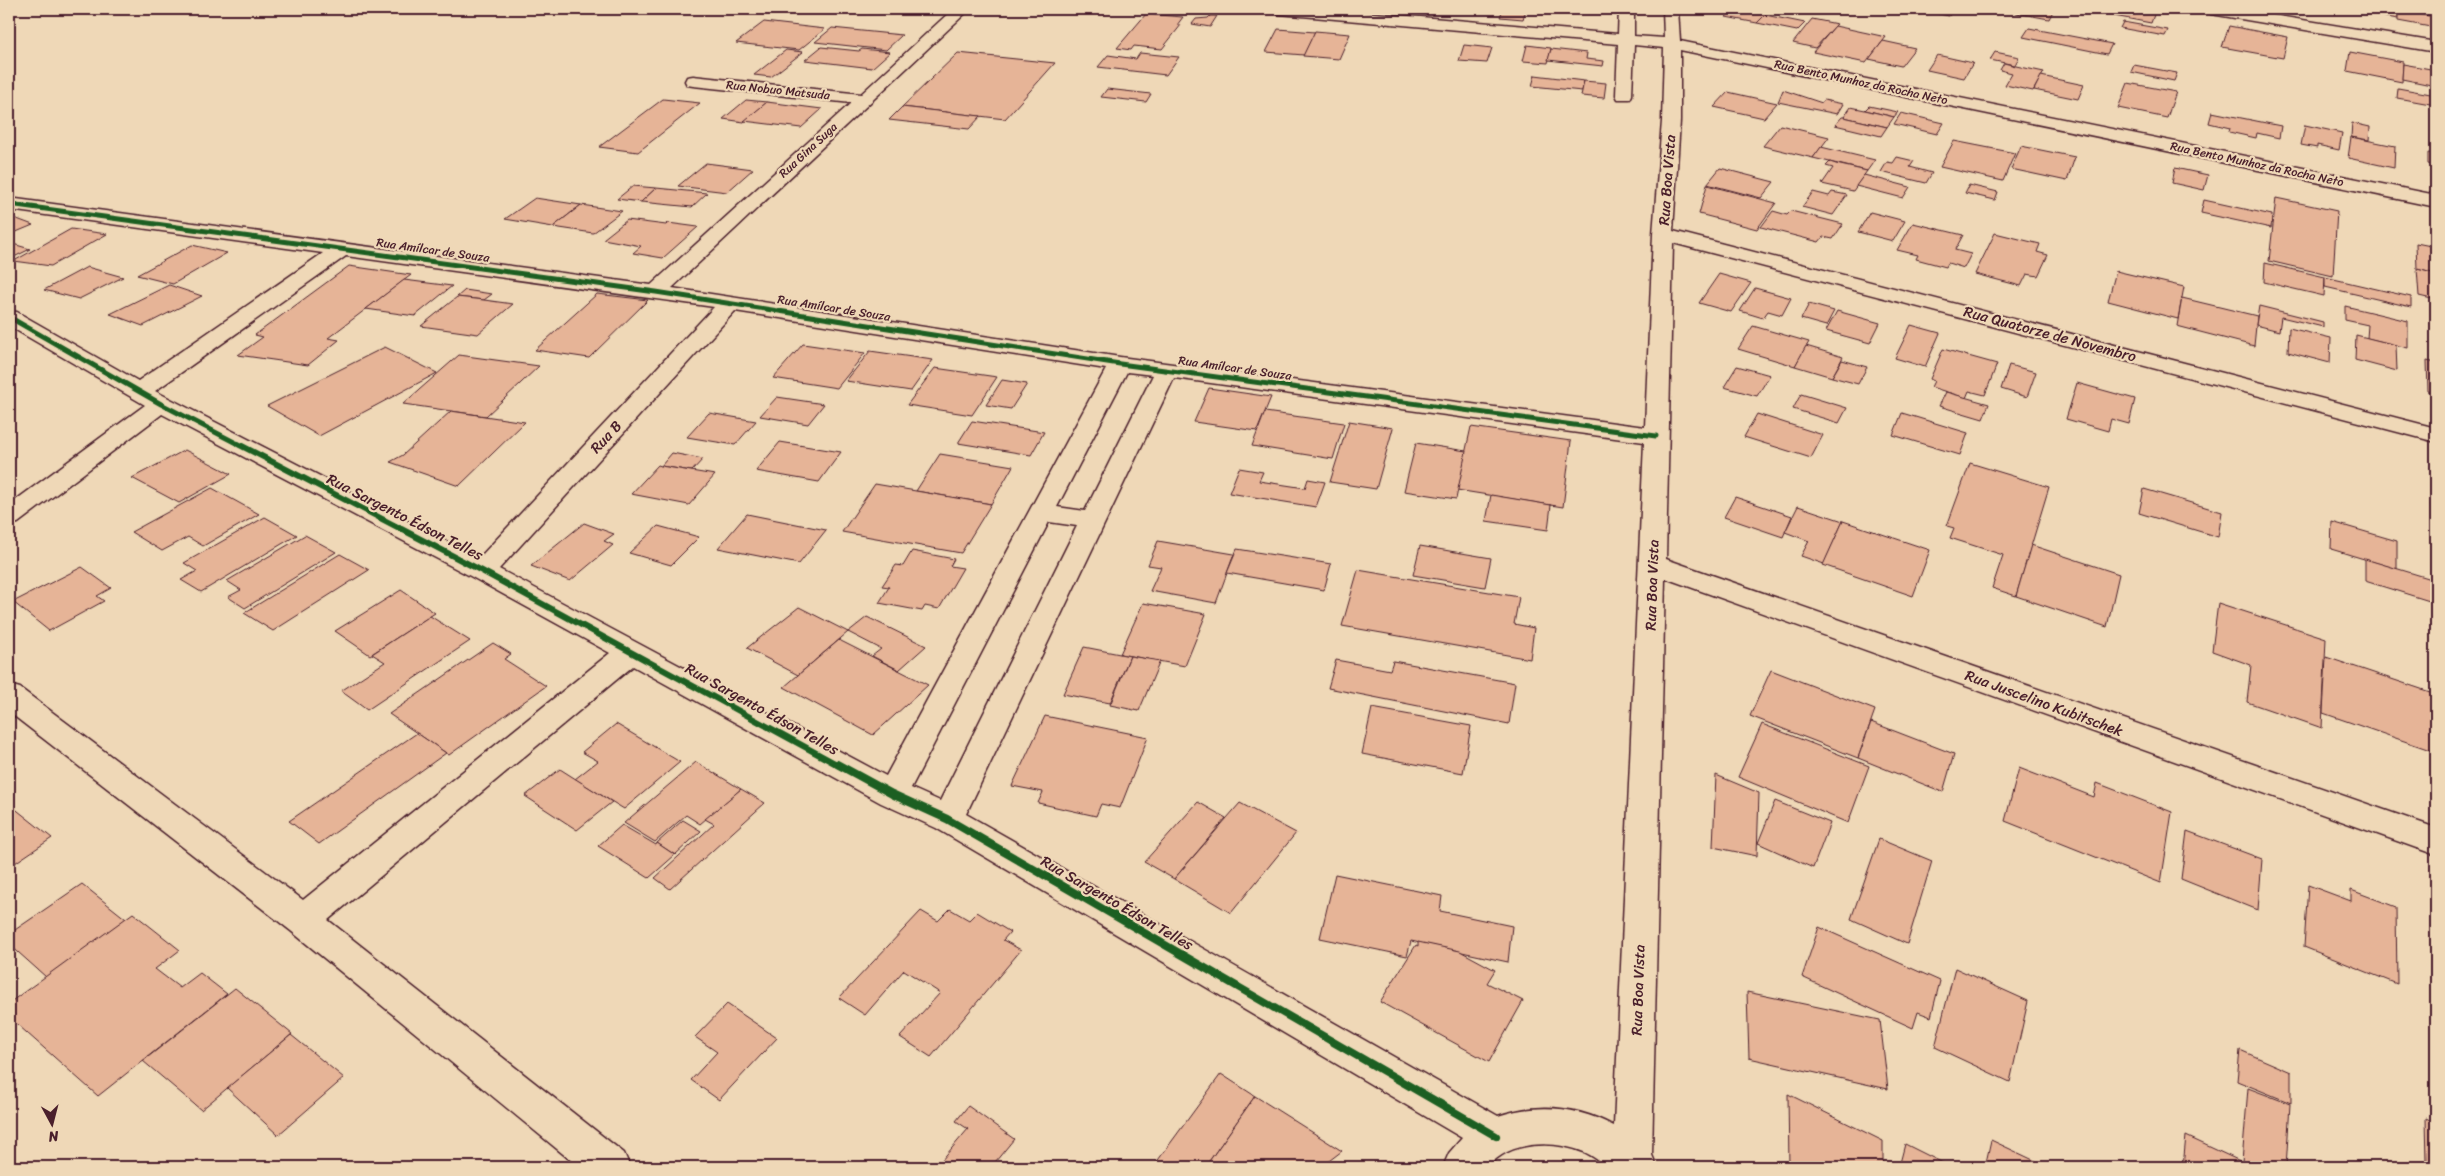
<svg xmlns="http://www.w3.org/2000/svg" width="2445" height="1176" font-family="Sriracha,sans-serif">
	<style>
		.building { fill: #e6b497; stroke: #4a1f2b }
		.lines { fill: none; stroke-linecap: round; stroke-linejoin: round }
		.minor-casing { stroke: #4a1f2b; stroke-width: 3 }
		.minor { fill: #efd8b7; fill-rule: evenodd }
		.cycleway-far2-casing { stroke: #efd8b7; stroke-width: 8 }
		.cycleway-far1-casing { stroke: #efd8b7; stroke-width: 9 }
		.cycleway-casing { stroke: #efd8b7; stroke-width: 11 }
		.cycleway-far2 { stroke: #1b5e20; stroke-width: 5 }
		.cycleway-far1 { stroke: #1b5e20; stroke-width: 6 }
		.cycleway { stroke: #1b5e20; stroke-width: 8 }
		.labels { text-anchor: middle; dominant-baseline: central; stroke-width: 4.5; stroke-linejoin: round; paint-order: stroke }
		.far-street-label { font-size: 12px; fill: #4a1f2b; stroke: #efd8b7 }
		.street-label { font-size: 15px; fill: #4a1f2b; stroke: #efd8b7 }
	</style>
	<rect width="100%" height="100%" fill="#efd8b7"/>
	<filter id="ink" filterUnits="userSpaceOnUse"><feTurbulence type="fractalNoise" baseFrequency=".02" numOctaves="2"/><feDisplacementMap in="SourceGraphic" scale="10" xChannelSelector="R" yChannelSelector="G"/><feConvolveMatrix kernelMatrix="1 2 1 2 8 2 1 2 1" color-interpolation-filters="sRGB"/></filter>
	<g filter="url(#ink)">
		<g class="building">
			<polygon points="1503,9 1511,9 1526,10 1523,19 1500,17"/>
			<polygon points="1734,9 1751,9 1768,12 1757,23 1726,17"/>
			<polygon points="1871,9 1903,9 1899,14"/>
			<polygon points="1914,9 1954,9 1949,16"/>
			<polygon points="2013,9 2054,9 2049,19 2011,12"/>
			<polygon points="2118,9 2137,9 2155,12 2151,23 2114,16"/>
			<polygon points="2359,9 2399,9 2398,19 2358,12"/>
			<polygon points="2398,11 2436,17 2436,28 2398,21"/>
			<polygon points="1146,14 1183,17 1177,25 1181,25 1162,49 1134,46 1131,50 1117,48"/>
			<polygon points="1765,15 1805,23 1797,31 1757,23"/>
			<polygon points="1210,16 1217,16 1210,27 1192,24 1196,19 1208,18"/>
			<polygon points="1812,19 1837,24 1815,48 1793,43"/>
			<polygon points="764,22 825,29 799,50 736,43"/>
			<polygon points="2123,22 2168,30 2165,36 2120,28"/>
			<polygon points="1835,26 1886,37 1866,63 1813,52"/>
			<polygon points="2229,26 2288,37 2283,58 2222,47"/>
			<polygon points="832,28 902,35 886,50 815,42"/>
			<polygon points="2029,28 2112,44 2107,54 2023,37"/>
			<polygon points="1278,29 1315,32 1304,55 1266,52"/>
			<polygon points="1315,31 1350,34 1339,59 1303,56"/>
			<polygon points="1883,41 1915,48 1901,66 1869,59"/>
			<polygon points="1464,45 1492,48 1487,63 1459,61"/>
			<polygon points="1527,45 1551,48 1548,63 1523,61"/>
			<polygon points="821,47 859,51 862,49 890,52 872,68 805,60"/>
			<polygon points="1551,49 1587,53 1586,59 1604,61 1603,66 1548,60"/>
			<polygon points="786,50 803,52 771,77 754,75"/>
			<polygon points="1995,52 2019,57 2015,65 1990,60"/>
			<polygon points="2350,52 2403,62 2402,82 2347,71"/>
			<polygon points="958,53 1055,63 1005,119 902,107"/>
			<polygon points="1140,53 1179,57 1166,75 1098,67 1108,55 1136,59"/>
			<polygon points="1937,55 1973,63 1964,78 1927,70"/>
			<polygon points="2004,63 2016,66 2044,72 2033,91 2005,85 2012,73 2000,70"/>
			<polygon points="2403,64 2436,70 2436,86 2402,79"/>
			<polygon points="2134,65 2177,73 2174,81 2131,72"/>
			<polygon points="1535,75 1584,81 1582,91 1532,86"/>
			<polygon points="2041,76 2084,85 2078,99 2034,90"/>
			<polygon points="1584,81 1606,83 1604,98 1581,96"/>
			<polygon points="2128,83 2176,92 2167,118 2118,108"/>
			<polygon points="2398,88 2436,95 2436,105 2397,98"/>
			<polygon points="1107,89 1151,94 1146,102 1101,97"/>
			<polygon points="1783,90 1822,103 1824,100 1843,104 1837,114 1778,102"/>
			<polygon points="1728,92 1777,103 1764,118 1714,107"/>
			<polygon points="663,99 700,103 638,152 599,147"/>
			<polygon points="746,100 767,102 744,122 723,119"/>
			<polygon points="767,102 822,109 801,128 744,121"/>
			<polygon points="1869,106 1898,112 1894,117 1865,110"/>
			<polygon points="902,107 981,116 969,129 889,120"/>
			<polygon points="1851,107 1865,110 1894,117 1887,127 1844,117"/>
			<polygon points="2212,112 2281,126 2279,138 2257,133 2256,138 2229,132 2230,128 2209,123"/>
			<polygon points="1901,113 1944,123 1937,134 1894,124"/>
			<polygon points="1842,117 1844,117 1887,127 1881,136 1835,125"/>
			<polygon points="2352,123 2370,127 2369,140 2351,137"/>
			<polygon points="1780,125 1829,137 1813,158 1763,146"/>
			<polygon points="2305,125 2342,133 2339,150 2317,145 2317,148 2301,145"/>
			<polygon points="2351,137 2395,146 2394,168 2348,158"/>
			<polygon points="1954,141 2015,153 2003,181 1940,167"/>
			<polygon points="2021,146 2075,157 2067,181 2011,169"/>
			<polygon points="1821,147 1875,160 1867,171 1813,158"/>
			<polygon points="2428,153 2436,154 2436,166 2428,164"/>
			<polygon points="1897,157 1914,161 1910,167 1932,173 1926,183 1881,172 1887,162 1893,163"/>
			<polygon points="1830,162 1836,164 1867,171 1853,191 1822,184 1833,168 1826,166"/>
			<polygon points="706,163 753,169 727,192 678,186"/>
			<polygon points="1720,168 1774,182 1761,198 1707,184"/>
			<polygon points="2175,168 2208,175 2204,190 2172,183"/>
			<polygon points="1864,175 1910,187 1903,198 1856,186"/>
			<polygon points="1707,185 1776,203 1757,229 1699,214"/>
			<polygon points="1969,185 1998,192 1995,200 1965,193"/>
			<polygon points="633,186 656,188 641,202 617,199"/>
			<polygon points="656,188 707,193 692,207 641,202"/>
			<polygon points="1813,192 1829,196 1832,192 1847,195 1833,215 1802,207"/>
			<polygon points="535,198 581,205 553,227 505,219"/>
			<polygon points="2276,198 2337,211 2333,276 2269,261"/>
			<polygon points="2204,200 2272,215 2271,228 2201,213"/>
			<polygon points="581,205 622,211 593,233 553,227"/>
			<polygon points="1773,211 1787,215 1791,211 1843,224 1833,239 1823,237 1819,242 1761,227"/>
			<polygon points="1870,212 1905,221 1893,241 1858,232"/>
			<polygon points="9,216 33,225 9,235"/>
			<polygon points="627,220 666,225 668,223 698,227 663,258 633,253 641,246 603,239"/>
			<polygon points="1913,223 1963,235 1955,250 1971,254 1964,268 1948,263 1946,267 1916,259 1918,255 1897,250"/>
			<polygon points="71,229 107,234 51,266 14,261"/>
			<polygon points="1995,233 2040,244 2037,252 2048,255 2038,276 2027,274 2021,286 1975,274"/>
			<polygon points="2416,243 2436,247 2436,274 2417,269"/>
			<polygon points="13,244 30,249 10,259 9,246"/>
			<polygon points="192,245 227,253 173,284 137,275"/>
			<polygon points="2265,263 2325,277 2324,296 2264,282"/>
			<polygon points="349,266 411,275 328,338 339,340 308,365 238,355 263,337 255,335"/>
			<polygon points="87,267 123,277 79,299 44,290"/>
			<polygon points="2417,269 2436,274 2436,300 2419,296"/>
			<polygon points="2116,271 2184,287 2178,319 2108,301"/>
			<polygon points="1719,274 1751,283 1731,312 1699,303"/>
			<polygon points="2325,277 2411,297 2411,307 2325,287"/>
			<polygon points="404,280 452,286 415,316 366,309"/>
			<polygon points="169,285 202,296 143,326 110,314"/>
			<polygon points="1755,288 1791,298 1782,315 1768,311 1763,318 1740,311"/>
			<polygon points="465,290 492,294 484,300 457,297"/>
			<polygon points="597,294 648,300 589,358 535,350"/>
			<polygon points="457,297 484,300 513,304 478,334 421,326"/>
			<polygon points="2182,298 2257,316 2254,346 2177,326"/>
			<polygon points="1809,304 1834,311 1826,326 1801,319"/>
			<polygon points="2259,306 2323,322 2323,327 2281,317 2279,331 2256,325"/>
			<polygon points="2345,306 2408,321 2408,348 2367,338 2368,325 2345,320"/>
			<polygon points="1837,311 1880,323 1870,343 1826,331"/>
			<polygon points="1911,325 1940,333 1925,367 1895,358"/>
			<polygon points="1753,326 1809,342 1795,366 1738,349"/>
			<polygon points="2289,328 2331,338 2330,363 2288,352"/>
			<polygon points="2356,335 2396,345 2397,371 2355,360"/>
			<polygon points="803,344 865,353 837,388 773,378"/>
			<polygon points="1806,346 1843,357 1832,377 1795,366"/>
			<polygon points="385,347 437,373 319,436 267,406"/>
			<polygon points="1943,349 1997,364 1985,395 1969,391 1966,398 1931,387 1934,381 1930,379"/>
			<polygon points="870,351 933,360 911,391 846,381"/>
			<polygon points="459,355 539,366 486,416 403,404"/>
			<polygon points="1842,360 1867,367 1858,384 1832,377"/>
			<polygon points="2427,361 2436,363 2436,393 2428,391"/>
			<polygon points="2009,365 2036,372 2027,397 2001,389"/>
			<polygon points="1737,366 1770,375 1757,396 1724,387"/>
			<polygon points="935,368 997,377 972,415 907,405"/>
			<polygon points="1002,380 1027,384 1011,409 986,405"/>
			<polygon points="2077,383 2135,399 2129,424 2111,419 2108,431 2066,419"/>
			<polygon points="1209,388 1271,397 1257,431 1194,422"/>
			<polygon points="1946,392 1989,404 1983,419 1939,406"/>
			<polygon points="1801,394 1847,408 1839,423 1793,409"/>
			<polygon points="777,397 824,404 808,424 760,416"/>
			<polygon points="451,411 525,422 459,486 390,462 403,455"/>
			<polygon points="1265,412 1344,423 1333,459 1252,446"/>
			<polygon points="709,413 756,421 735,445 687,437"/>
			<polygon points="1902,413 1968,433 1960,455 1893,435"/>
			<polygon points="1757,414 1823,435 1811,458 1744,437"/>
			<polygon points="972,421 1044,432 1031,455 958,443"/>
			<polygon points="1349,421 1393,428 1376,489 1330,482"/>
			<polygon points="1471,427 1571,441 1563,507 1457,490"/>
			<polygon points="780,442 841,452 819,482 756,471"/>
			<polygon points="1416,443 1466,451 1456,499 1404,491"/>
			<polygon points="185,450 231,474 179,503 132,478"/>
			<polygon points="672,453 703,459 692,471 661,466"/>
			<polygon points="940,454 1013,466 991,504 916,491"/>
			<polygon points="1970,463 2049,487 2016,596 1992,588 2003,555 1950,538 1954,528 1947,526"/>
			<polygon points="658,465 661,466 715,475 689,505 631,494"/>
			<polygon points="1239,468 1263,472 1259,481 1305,488 1308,479 1325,482 1316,507 1229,493"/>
			<polygon points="2431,476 2436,478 2436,498 2431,497"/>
			<polygon points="875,484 916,491 991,504 961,553 842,532"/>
			<polygon points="212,488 259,514 203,546 188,537 162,551 131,532"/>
			<polygon points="2144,489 2222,512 2218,537 2139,513"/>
			<polygon points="1491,495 1551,505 1548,530 1486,521"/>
			<polygon points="1735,497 1792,516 1783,537 1724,517"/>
			<polygon points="2431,503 2436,504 2436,523 2432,522"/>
			<polygon points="1798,506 1843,521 1824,564 1801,556 1809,541 1785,532"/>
			<polygon points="747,514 826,530 799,564 718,548"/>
			<polygon points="265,517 297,535 201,592 181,580 197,571 184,563"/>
			<polygon points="1843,521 1930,550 1913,596 1823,565"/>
			<polygon points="2332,522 2397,541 2397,569 2331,549"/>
			<polygon points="584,523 614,534 604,541 613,545 570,581 531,566"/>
			<polygon points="658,526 699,537 671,565 629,553"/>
			<polygon points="305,535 336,552 245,608 228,597 241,590 227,581"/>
			<polygon points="1158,541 1234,554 1216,603 1150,591 1161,567 1148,565"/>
			<polygon points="2031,545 2119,574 2107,627 2016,596"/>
			<polygon points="1420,546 1491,558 1485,587 1413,575"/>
			<polygon points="1237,549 1331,564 1324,590 1227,573"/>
			<polygon points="912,551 954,559 950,566 963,568 939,609 925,606 922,611 879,603 889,587 882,586 896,565 903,566"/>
			<polygon points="340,554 369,570 273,631 244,613"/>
			<polygon points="2365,559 2435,580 2436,603 2365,581"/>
			<polygon points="82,567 111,588 97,596 104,601 49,631 13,602"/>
			<polygon points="1358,570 1519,597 1514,624 1534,628 1530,659 1342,626"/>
			<polygon points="401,590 435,613 370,655 335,631"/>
			<polygon points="1143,603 1206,614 1185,666 1120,654"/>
			<polygon points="2218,603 2326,638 2322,728 2247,702 2251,665 2212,651"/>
			<polygon points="799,607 848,632 798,675 747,648"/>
			<polygon points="430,616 470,641 367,710 341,691 385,662 372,654"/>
			<polygon points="867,617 926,646 899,670 872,656 881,649 848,632"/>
			<polygon points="839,640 928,685 873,735 784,687"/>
			<polygon points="493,643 511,654 504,659 546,686 449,755 389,714"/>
			<polygon points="1084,647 1130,656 1110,703 1063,694"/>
			<polygon points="1130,656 1160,661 1139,711 1110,705"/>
			<polygon points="2326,657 2436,694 2436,752 2323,713"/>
			<polygon points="1336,660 1390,670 1393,661 1515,683 1509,724 1328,688"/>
			<polygon points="1771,670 1875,710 1858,758 1750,716"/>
			<polygon points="1372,708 1471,726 1463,773 1362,754"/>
			<polygon points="1045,716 1148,737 1120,808 1101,804 1096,816 1038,803 1043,792 1012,786"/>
			<polygon points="1871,722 1954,754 1943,792 1858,758"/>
			<polygon points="616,724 680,762 624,809 575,779 598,761 582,752"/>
			<polygon points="1762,724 1869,766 1848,823 1738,777"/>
			<polygon points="417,733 446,753 319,844 289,821"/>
			<polygon points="696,762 741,789 700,824 686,815 655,842 624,823"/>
			<polygon points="2019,768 2094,797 2097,783 2172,812 2161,883 2005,821"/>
			<polygon points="560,769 612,802 577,830 525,796"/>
			<polygon points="1716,775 1759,793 1757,856 1713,847"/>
			<polygon points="741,789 765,803 670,889 655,878 714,824 705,819"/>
			<polygon points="1775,801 1830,823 1813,868 1758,843"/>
			<polygon points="1198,802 1226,818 1174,879 1144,862"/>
			<polygon points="1240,803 1296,833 1231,913 1174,879"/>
			<polygon points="13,807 52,838 9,867 9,810"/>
			<polygon points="683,820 701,831 675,855 657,843"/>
			<polygon points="622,825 656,845 657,843 675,855 649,878 598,846"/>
			<polygon points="2187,831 2262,859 2258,910 2181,879"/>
			<polygon points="1879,839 1932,861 1907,944 1851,919"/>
			<polygon points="1335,874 1442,896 1440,911 1512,926 1508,962 1411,941 1407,956 1320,938"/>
			<polygon points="82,884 126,919 46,977 9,944 9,934"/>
			<polygon points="2308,885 2351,901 2351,890 2396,907 2397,984 2304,947"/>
			<polygon points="950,909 969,920 977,912 1010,932 1003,940 1021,950 931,1057 900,1037 940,993 904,970 865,1015 839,998 921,911 938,921"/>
			<polygon points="133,913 180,950 155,969 180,988 200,973 227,994 98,1096 9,1017 9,1003"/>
			<polygon points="1819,927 1940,981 1931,1017 1918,1012 1913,1028 1802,977"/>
			<polygon points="1418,942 1460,951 1495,970 1487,983 1523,1001 1489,1062 1380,1002 1416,945 1418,946"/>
			<polygon points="1955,968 2028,1001 2010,1082 1935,1047"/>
			<polygon points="235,988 292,1034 201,1110 143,1061"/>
			<polygon points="1747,992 1880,1020 1888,1089 1749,1058"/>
			<polygon points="727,1004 777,1038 719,1100 691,1080 717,1052 695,1037"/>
			<polygon points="291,1035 344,1078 278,1135 227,1088"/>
			<polygon points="2240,1050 2291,1072 2291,1103 2237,1081"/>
			<polygon points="1221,1074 1255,1096 1205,1167 1153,1167"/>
			<polygon points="2248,1088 2290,1104 2286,1167 2254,1167 2242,1162"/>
			<polygon points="1788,1094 1883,1141 1883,1167 1789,1167"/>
			<polygon points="1255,1096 1342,1151 1321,1167 1205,1167"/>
			<polygon points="968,1106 1014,1139 991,1167 936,1167 968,1129 956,1121"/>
			<polygon points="2426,1118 2436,1123 2436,1166 2427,1162"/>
			<polygon points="2186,1136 2242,1162 2254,1167 2183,1167"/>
			<polygon points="1991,1140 2048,1167 1985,1167"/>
			<polygon points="1905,1144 1951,1167 1899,1167"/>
		</g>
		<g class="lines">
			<g class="minor-casing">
				<g id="minor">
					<path d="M953 9H970L672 288 1120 357 1645 427 1653 234 1662 121 1664 48 1634 45 1632 95 1630 99H1618L1616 95 1618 44 1279 14 1274 12 1272 9H1327L1618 34 1619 9H1634V36L1664 38 1663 9H1678L1680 41 2436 195V207L1680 50V121L1673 231 2436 428V442L1673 243 1666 559 2436 828V855L1665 578 1652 1155 1657 1167C1648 1168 1615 1170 1607 1166 1600 1162 1593 1156 1584 1152 1554 1140 1510 1140 1488 1167H1443L1449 1153 1462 1138 936 828 881 803 633 666 328 920 624 1153 630 1167H579L291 931 9 712V685L20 688 303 900 610 653 472 577 162 414 18 523 9 525V505L145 405 9 326V311L17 312 138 381 323 253 9 210V198L651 285 851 103 693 86 687 85 685 81 687 77 693 76 861 94ZM346 256 714 307 479 558 155 391ZM735 311 1106 369 886 776 499 569ZM1127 372 1153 375 1085 511 1057 507ZM1174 378 1644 442 1614 1126C1577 1106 1537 1103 1498 1116L966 814ZM1049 522 1077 526 940 801 911 788Z"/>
					<polygon points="2203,9 2236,9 2436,42 2436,52 2211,14"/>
				</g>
			</g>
			<use href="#minor" class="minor"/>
			<g class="cycleway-far2-casing">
				<g id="cycleway-far2">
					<polyline points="9,204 656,292 1120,364 1656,436"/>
					<polyline points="9,317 161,404 240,445"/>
				</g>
			</g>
			<g class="cycleway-far1-casing">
				<polyline id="cycleway-far1" points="238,444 482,571 840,766"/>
			</g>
			<g class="cycleway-casing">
				<polyline id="cycleway" points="837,764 892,794 947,819 1496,1136"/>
			</g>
			<use href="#cycleway-far2" class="cycleway-far2"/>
			<use href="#cycleway-far1" class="cycleway-far1"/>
			<use href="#cycleway" class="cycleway"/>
		</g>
	</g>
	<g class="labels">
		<g class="far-street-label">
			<text transform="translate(1861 82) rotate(12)">Rua Bento Munhoz da Rocha Neto</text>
			<text transform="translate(778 90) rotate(6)">Rua Nobuo Matsuda</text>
			<text transform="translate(808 150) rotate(-43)">Rua Gina Suga</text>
			<text transform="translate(2257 164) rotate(12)">Rua Bento Munhoz da Rocha Neto</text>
			<text transform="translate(433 250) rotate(8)">Rua Amílcar de Souza</text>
			<text transform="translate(834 308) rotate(9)">Rua Amílcar de Souza</text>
			<text transform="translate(1235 368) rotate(8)">Rua Amílcar de Souza</text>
		</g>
		<g class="street-label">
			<text transform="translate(1667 180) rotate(-86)">Rua Boa Vista</text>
			<text transform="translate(2050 334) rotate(15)">Rua Quatorze de Novembro</text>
			<text transform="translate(606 437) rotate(-47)">Rua B</text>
			<text transform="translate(405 517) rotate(27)">Rua Sargento Édson Telles</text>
			<text transform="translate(1652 585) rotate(-88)">Rua Boa Vista</text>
			<text transform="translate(2044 703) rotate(20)">Rua Juscelino Kubitschek</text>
			<text transform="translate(762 709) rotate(29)">Rua Sargento Édson Telles</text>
			<text transform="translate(1117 903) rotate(30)">Rua Sargento Édson Telles</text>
			<text transform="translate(1638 990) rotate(-88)">Rua Boa Vista</text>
		</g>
	</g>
	<rect width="2445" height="1176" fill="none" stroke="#efd8b7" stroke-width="30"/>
	<rect x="15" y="15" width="2415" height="1146" fill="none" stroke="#4a1f2b" stroke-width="2" filter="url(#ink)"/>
	<g transform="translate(52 1124) rotate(173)" stroke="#efd8b7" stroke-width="4" paint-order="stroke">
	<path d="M0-4L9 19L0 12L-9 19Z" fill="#4a1f2b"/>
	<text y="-8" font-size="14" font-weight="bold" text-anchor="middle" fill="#4a1f2b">N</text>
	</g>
</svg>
